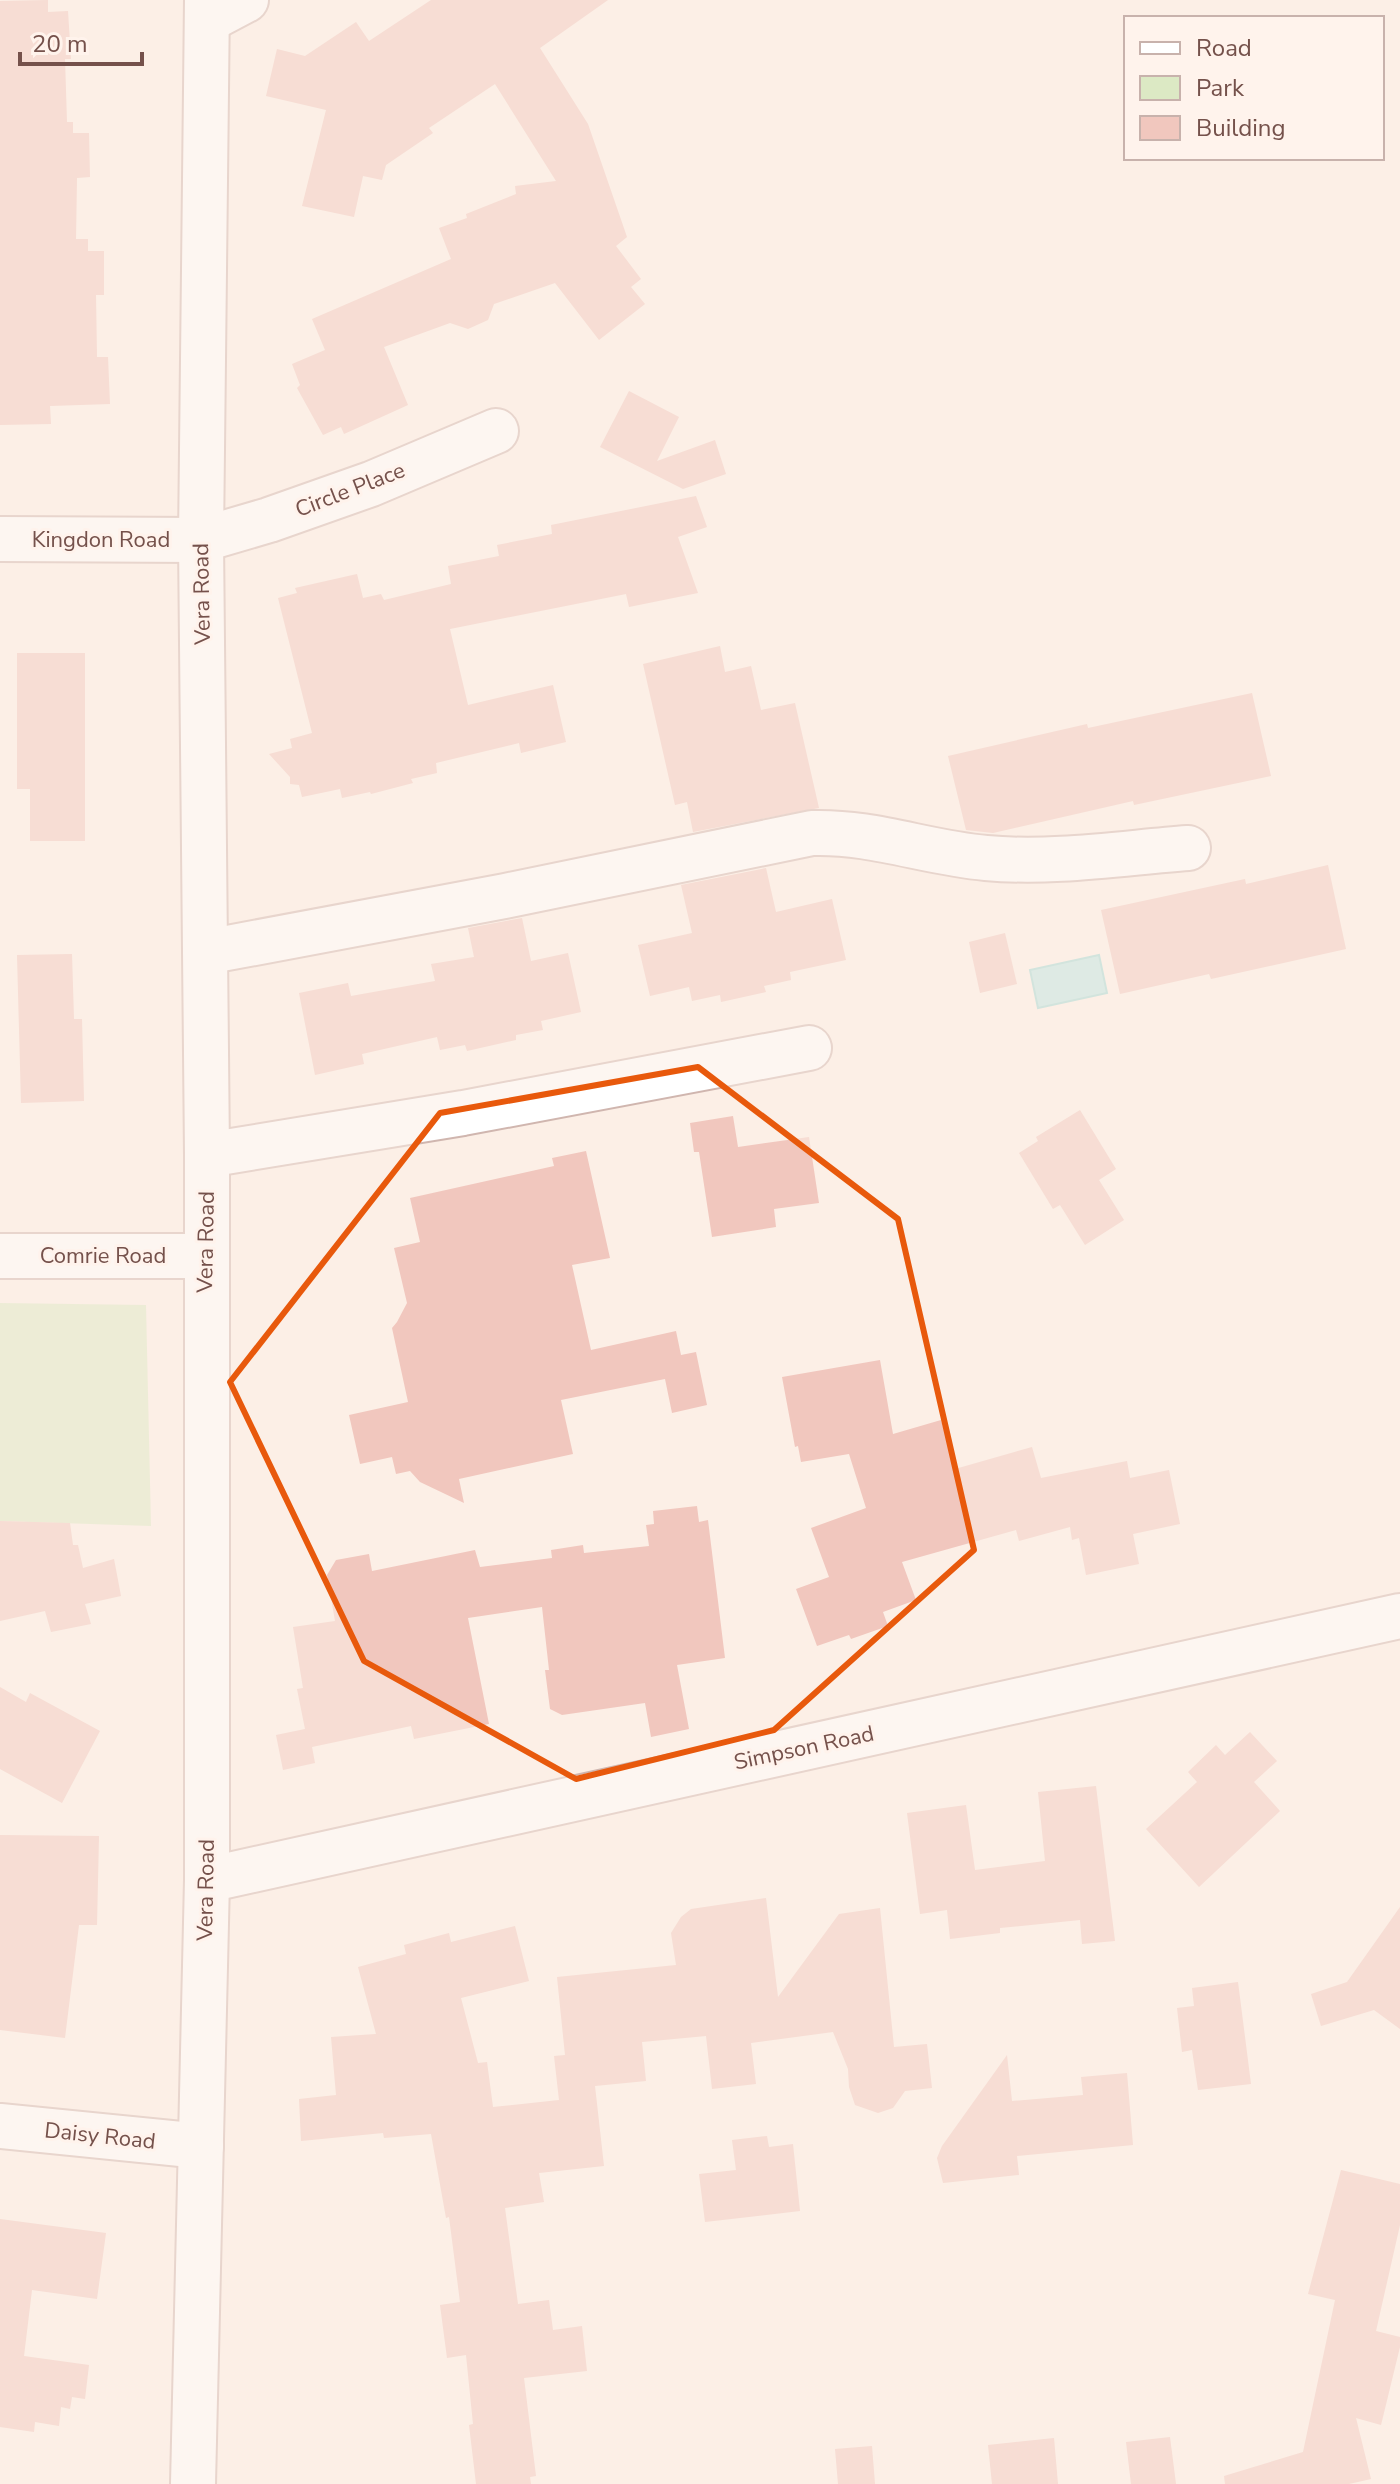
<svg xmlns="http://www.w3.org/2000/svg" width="1400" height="2484" font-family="'Nunito Sans',sans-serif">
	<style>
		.green { fill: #dce9c4 }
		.water { fill: #bbe5e2; stroke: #a1d7d3; stroke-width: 2 }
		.building { fill: #f1c7be }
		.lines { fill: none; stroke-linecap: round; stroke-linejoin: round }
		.minor-casing { stroke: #d0b6af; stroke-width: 48 }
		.minor { stroke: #fff; stroke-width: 44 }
		.marked { fill: none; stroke: #e8590c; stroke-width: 6; stroke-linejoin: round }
		.labels { text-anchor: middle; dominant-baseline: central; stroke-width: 6; stroke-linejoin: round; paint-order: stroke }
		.street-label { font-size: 22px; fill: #75514b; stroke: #fff3ec }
	</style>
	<rect width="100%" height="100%" fill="#fcefe6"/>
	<polygon class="green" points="0,1303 146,1305 151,1526 0,1521"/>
	<polygon class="water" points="1099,955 1107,993 1038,1008 1030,970"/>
	<g class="building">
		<polygon points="48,0 48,12 68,11 71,59 65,59 67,122 73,122 73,133 89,133 90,177 77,178 76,239 88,239 88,251 104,251 104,295 96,295 97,357 108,357 110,404 50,406 51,424 0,425 0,1"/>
		<polygon points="431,0 608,0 540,48 588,124 627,237 616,246 641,279 631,287 645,304 599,340 555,283 494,304 488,320 468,329 450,323 384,347 408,405 344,434 341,427 323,435 297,388 300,385 292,364 325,350 312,319 451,259 439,228 467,218 466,214 516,194 515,186 556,181 495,84 429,128 433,133 386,165 382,180 363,176 354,217 302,206 326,110 266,96 277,49 305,56 356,22 369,41"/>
		<polygon points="629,391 679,417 657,461 715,440 726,474 683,489 600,447"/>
		<polygon points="696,496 707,527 678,537 698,593 629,607 626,594 450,629 468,705 553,685 566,742 521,753 519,743 436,763 437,773 411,779 413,783 371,794 370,792 342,798 340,789 302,797 299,785 290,784 290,777 269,754 292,748 290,739 312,733 278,598 297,593 295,588 357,574 363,598 381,594 384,600 451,584 448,566 499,556 497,545 552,534 551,525"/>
		<polygon points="720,646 725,672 751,666 761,710 795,703 819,808 693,832 687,802 675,805 643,664"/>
		<polygon points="17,653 85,653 85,841 30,841 30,789 17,789"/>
		<polygon points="1252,693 1271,776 1134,805 1133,801 993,833 966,830 948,756 1087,724 1088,728"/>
		<polygon points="1328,865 1346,949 1211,979 1209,974 1120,994 1101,910 1245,879 1246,884"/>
		<polygon points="766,868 776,912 832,899 846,960 790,972 791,980 764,986 766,992 721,1002 720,995 692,1001 689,987 650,996 638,945 692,933 681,885"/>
		<polygon points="522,918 531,961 568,953 581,1012 541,1021 543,1030 516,1035 516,1040 467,1051 465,1045 440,1050 437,1037 362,1054 364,1064 315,1075 299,993 348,983 351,996 435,981 431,964 474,957 468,928"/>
		<polygon points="1005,933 1017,984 980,993 969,942"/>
		<polygon points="72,954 74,1019 82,1019 84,1101 21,1103 17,955"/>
		<polygon points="1080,1110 1116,1169 1099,1180 1124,1220 1085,1245 1060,1205 1053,1209 1019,1153 1038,1141 1036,1137"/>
		<polygon points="733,1116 738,1147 809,1137 819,1203 774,1209 776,1227 712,1237 699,1152 694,1152 690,1123"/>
		<polygon points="586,1151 610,1258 572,1265 591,1350 676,1331 681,1355 696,1352 707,1405 672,1413 665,1379 561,1400 573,1454 459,1479 464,1503 420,1482 410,1471 396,1474 392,1457 360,1464 349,1415 408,1402 392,1328 397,1322 407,1303 394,1248 420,1242 410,1198 554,1166 552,1158"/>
		<polygon points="880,1360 893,1434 941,1420 955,1469 1032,1447 1041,1478 1127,1461 1130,1478 1169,1470 1180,1524 1133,1534 1139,1564 1086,1575 1079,1538 1072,1540 1070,1527 1019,1541 1016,1530 902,1562 916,1600 883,1612 888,1626 851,1639 849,1635 817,1646 796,1589 829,1577 811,1528 866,1508 849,1454 801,1462 798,1446 795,1447 782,1377"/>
		<polygon points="697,1506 699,1522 708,1520 725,1658 677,1665 689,1729 651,1737 645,1703 562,1715 550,1709 545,1670 549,1670 542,1607 468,1618 489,1724 414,1739 411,1726 312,1747 315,1763 283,1770 276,1735 305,1729 297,1689 303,1688 293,1627 335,1621 327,1575 336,1560 369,1554 372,1571 475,1550 480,1567 552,1558 551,1550 583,1545 584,1553 649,1546 646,1525 654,1524 653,1511"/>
		<polygon points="0,1521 70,1523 73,1545 78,1545 83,1568 114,1559 121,1596 85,1604 91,1624 51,1632 45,1611 0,1621"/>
		<polygon points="0,1687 26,1702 30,1693 100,1731 62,1803 0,1769"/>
		<polygon points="1250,1732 1277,1761 1254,1782 1280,1811 1199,1887 1146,1829 1197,1782 1188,1772 1216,1745 1225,1755"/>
		<polygon points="1096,1786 1115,1941 1082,1944 1080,1920 1000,1928 1000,1933 950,1939 947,1910 920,1914 907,1813 966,1805 975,1870 1045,1861 1038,1792"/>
		<polygon points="0,1835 99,1836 97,1925 79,1925 65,2038 0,2030"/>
		<polygon points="766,1898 778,1997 839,1914 880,1908 894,2047 927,2044 932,2088 905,2091 893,2108 878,2113 855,2105 849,2087 848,2069 833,2032 751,2043 756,2084 712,2089 706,2036 642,2042 646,2081 595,2086 604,2166 539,2173 544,2202 505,2208 518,2304 549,2300 553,2330 582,2326 587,2371 524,2378 536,2476 530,2477 531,2484 476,2484 469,2425 473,2424 466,2355 447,2358 440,2305 460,2302 449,2217 446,2218 431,2134 384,2138 383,2133 301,2141 299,2099 336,2095 331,2037 376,2034 358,1967 406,1954 404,1945 449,1933 451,1942 515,1926 529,1981 461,1998 478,2063 487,2062 493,2107 559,2100 554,2056 565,2055 557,1977 676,1965 671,1933 681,1917 691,1909"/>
		<polygon points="1400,1907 1400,2029 1374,2010 1321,2026 1311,1994 1347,1982"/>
		<polygon points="1238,1982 1251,2084 1198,2090 1192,2050 1182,2052 1177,2008 1194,2006 1192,1988"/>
		<polygon points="1007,2055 1012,2101 1083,2095 1081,2077 1127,2073 1133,2145 1017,2156 1019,2175 943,2183 937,2158 942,2146"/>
		<polygon points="767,2136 769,2147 793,2144 800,2211 705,2222 699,2174 736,2170 732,2140"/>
		<polygon points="1341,2170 1400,2184 1400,2225 1376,2331 1400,2337 1400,2347 1381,2425 1356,2418 1371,2479 1349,2484 1225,2484 1224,2476 1303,2452 1335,2300 1308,2294"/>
		<polygon points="0,2219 106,2233 97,2299 32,2290 24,2356 89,2365 85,2399 72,2397 70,2409 61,2407 59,2426 35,2422 34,2432 0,2427"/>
		<polygon points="1170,2437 1176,2484 1131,2484 1126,2442"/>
		<polygon points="1054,2438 1058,2484 992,2484 988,2445"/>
		<polygon points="872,2446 875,2484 838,2484 835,2449"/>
	</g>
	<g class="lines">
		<g class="minor-casing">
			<g id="minor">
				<polyline points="208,20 246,0"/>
				<polyline points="0,539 201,540 269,520 371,484 496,431"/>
				<path d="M206 952 505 896 812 833C872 831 927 853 986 858 1053 864 1122 853 1188 848"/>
				<polyline points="207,1155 463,1113 809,1048"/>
				<polyline points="0,1256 205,1256"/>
				<polyline points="207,1880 1400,1616"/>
				<polyline points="0,2126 201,2146"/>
				<polyline points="193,2484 207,1880 207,1155 201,540 207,0"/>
			</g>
		</g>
		<use href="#minor" class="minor"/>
	</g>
	<path d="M0 0H1400V2484H0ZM698 1067 898 1219 974 1550 774 1730 576 1779 364 1661 230 1382 440 1113Z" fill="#fcefe6" fill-opacity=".55" fill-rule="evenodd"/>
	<path class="marked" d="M698 1067 898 1219 974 1550 774 1730 576 1779 364 1661 230 1382 440 1113Z"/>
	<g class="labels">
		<g class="street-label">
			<text transform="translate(350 490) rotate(-21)">Circle Place</text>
			<text x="101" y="540">Kingdon Road</text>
			<text transform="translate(202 594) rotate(-91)">Vera Road</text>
			<text transform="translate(206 1242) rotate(-89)">Vera Road</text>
			<text x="103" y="1256">Comrie Road</text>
			<text transform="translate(804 1748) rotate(-12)">Simpson Road</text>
			<text transform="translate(206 1890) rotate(-89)">Vera Road</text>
			<text transform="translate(100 2136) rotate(6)">Daisy Road</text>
		</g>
	</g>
	<rect x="1124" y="16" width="260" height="144" fill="#fff3ec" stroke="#c8b2ac" stroke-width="2"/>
	<rect x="1140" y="42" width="40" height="12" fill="#ffffff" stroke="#c8b2ac" stroke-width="2"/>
	<text x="1196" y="56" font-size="24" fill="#75514b">Road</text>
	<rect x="1140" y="76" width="40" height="24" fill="#dce9c4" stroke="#c8b2ac" stroke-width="2"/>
	<text x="1196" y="96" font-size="24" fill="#75514b">Park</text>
	<rect x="1140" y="116" width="40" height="24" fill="#f1c7be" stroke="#c8b2ac" stroke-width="2"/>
	<text x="1196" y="136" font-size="24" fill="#75514b">Building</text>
	<path d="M20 52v12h122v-12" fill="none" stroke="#75514b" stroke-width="4"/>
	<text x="32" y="52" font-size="24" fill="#75514b" stroke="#fff3ec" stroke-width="6" paint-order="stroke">20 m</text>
</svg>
